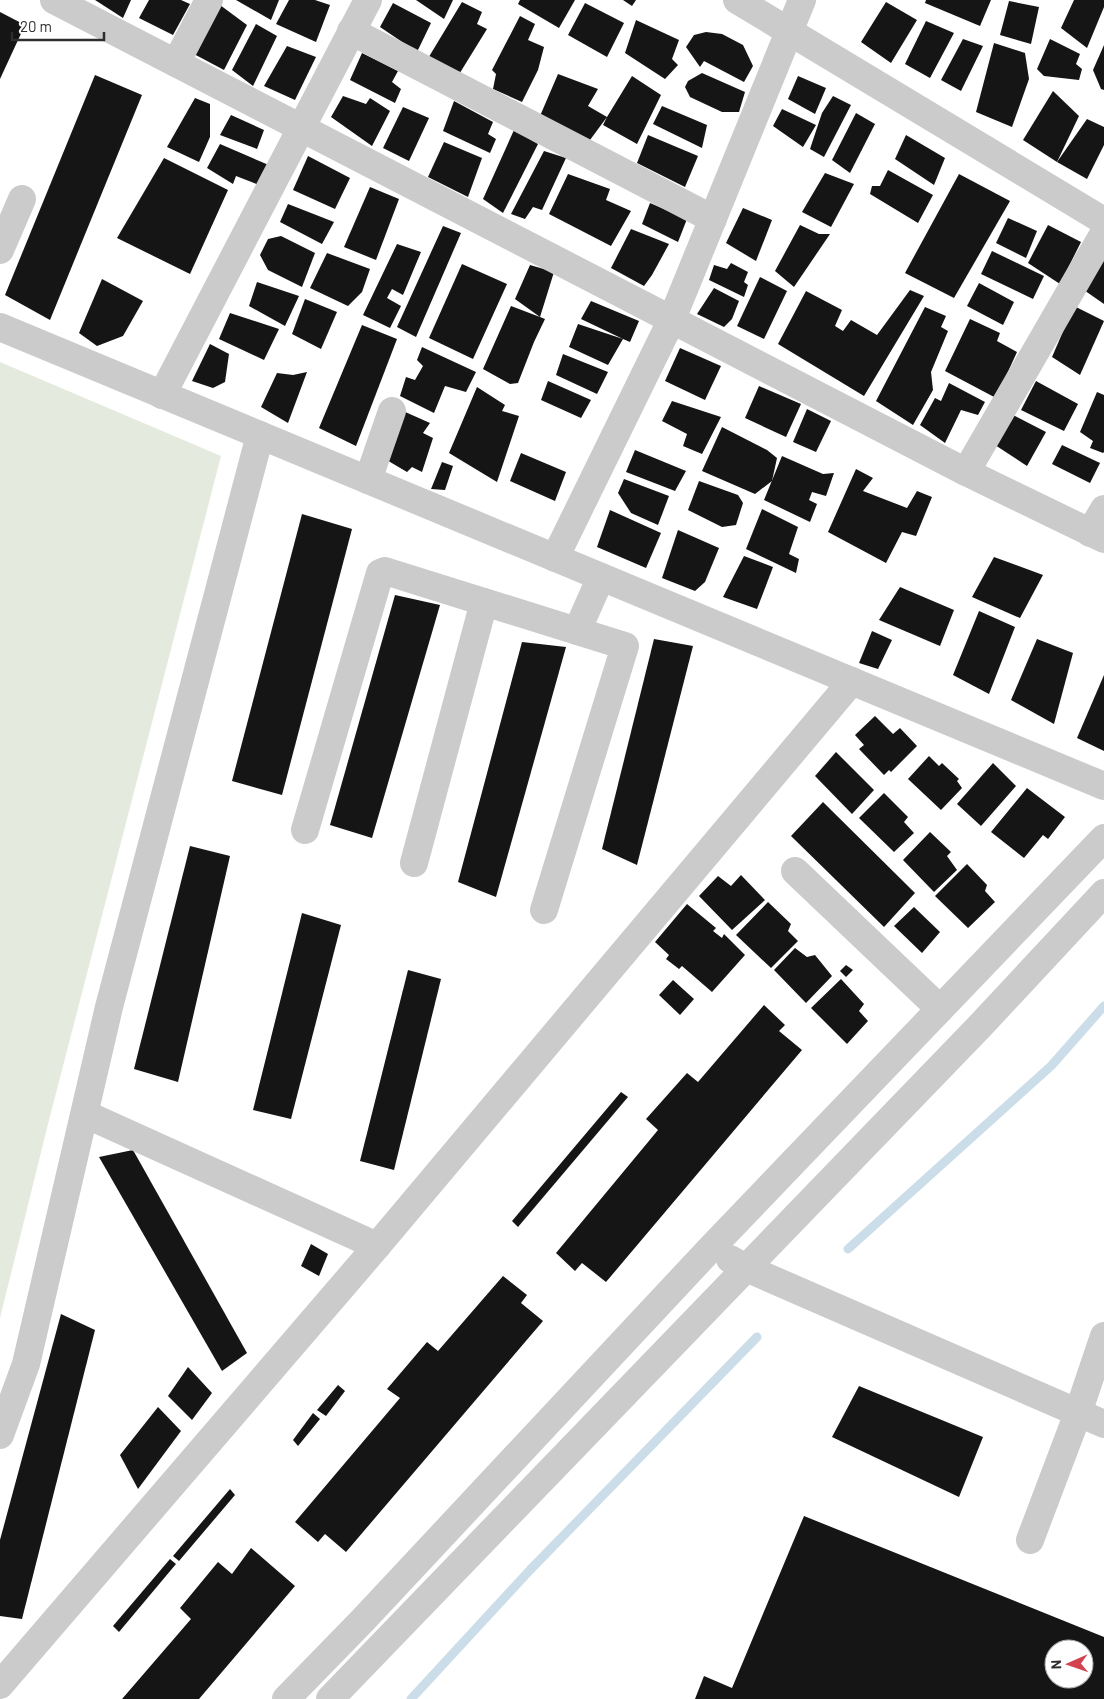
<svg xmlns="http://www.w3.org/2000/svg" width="1104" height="1699" font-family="Barlow,sans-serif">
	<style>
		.green { fill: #e4eadd }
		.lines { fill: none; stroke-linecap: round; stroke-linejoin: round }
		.stream { stroke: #cbdde8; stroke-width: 9 }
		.building { fill: #151515; fill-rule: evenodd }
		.minor { stroke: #cbcbcb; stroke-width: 28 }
	</style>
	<rect width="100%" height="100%" fill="#fff"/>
	<polygon class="green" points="0,362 221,456 48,1124 0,1318"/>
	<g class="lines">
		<g class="stream">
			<polyline points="848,1249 1051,1066 1104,1006"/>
			<polyline points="411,1699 530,1570 757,1337"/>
		</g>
	</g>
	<g class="building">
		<polygon points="95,0 131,0 123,18"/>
		<polygon points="149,0 181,0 190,4 173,35 139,18"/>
		<polygon points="236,0 279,0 271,20"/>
		<polygon points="289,0 315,0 330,5 316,42 276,24"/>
		<polygon points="416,0 453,0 444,19"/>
		<polygon points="520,0 575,0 559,28 518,4"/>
		<polygon points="623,0 636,0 632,6"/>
		<polygon points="926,0 991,0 980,26 925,3"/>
		<polygon points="1074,0 1104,0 1104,7 1087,48 1061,28"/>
		<polygon points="1009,1 1039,7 1031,44 1000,35"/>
		<polygon points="462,2 482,12 477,24 487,29 458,76 427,60"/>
		<polygon points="886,2 917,20 891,63 861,42"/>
		<polygon points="393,3 431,23 417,52 380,27"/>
		<polygon points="585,3 624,23 607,57 568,35"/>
		<polygon points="220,5 247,25 224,70 192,53"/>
		<polygon points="0,12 25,25 0,79"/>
		<polygon points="520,16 535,24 528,40 544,47 538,70 522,102 493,89 496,74 492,70"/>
		<polygon points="636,20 679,40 672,59 678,65 665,79 625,53"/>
		<polygon points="926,21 954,33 930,78 905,64"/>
		<polygon points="256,24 277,36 253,86 232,70"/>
		<polygon points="706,32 722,34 743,45 753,66 744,82 704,61 700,67 686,47 694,35"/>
		<polygon points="963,39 983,46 961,91 941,80"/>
		<polygon points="1050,39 1080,54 1076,64 1082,69 1079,80 1044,76 1037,69"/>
		<polygon points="994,43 1025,53 1029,79 1012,127 976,112"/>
		<polygon points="1104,45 1104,90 1101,89 1093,70"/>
		<polygon points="287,46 316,57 295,100 264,86"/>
		<polygon points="362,53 398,71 392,82 401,89 395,103 350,80"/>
		<polygon points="702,73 745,92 739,112 722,112 690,97 685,87 688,81"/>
		<polygon points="558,74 598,89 588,106 607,117 632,76 661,95 637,144 603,125 607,117 587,144 540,116"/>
		<polygon points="95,75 142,95 50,320 5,295"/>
		<polygon points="798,76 826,88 815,114 788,99"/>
		<polygon points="1053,91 1079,116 1057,162 1023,140"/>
		<polygon points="343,96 366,104 370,98 390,111 372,146 331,117"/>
		<polygon points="833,96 851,105 824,157 810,149 822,113"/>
		<polygon points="195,98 210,104 210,137 199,162 167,147"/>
		<polygon points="454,101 493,122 488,134 496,139 490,153 443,131"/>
		<polygon points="662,106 707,125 702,148 653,124"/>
		<polygon points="403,107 429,118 409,161 383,148"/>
		<polygon points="782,109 816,125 803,147 773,126"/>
		<polygon points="856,113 875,124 850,173 832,160"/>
		<polygon points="231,115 264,130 257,149 220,135"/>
		<polygon points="1087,119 1104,127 1104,145 1087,179 1057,162"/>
		<polygon points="514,130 538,144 503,213 483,199"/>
		<polygon points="648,135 698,156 685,187 637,163"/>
		<polygon points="906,135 945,158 934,185 895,159"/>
		<polygon points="444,142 482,158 468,197 428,177"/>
		<polygon points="220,144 271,166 259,185 236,176 233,184 207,168"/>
		<polygon points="544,151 566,158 542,210 533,207 525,219 511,214"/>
		<polygon points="308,156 350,178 335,209 293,190"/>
		<polygon points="164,158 228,190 190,274 117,238"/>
		<polygon points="888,170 933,195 918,223 870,194 872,186 880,186"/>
		<polygon points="825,173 854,184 831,227 802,212"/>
		<polygon points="568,174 610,189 606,200 631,211 611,246 549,214"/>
		<polygon points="959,174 1010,201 954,298 905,273"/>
		<polygon points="370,187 399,199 376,260 344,247"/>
		<polygon points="650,203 687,219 678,242 642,224"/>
		<polygon points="288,204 334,222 322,244 280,222"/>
		<polygon points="743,208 772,220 756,261 726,243"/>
		<polygon points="1008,218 1037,231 1026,258 996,243"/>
		<polygon points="800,225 819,234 830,234 794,287 775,271"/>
		<polygon points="1048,225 1081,242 1060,284 1028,263"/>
		<polygon points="443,226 461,233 416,337 397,327"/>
		<polygon points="631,229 669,244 652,275 644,286 611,268"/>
		<polygon points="281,236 315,253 302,287 268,270 260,255 268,239"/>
		<polygon points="397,244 421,252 403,295 392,289 387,298 401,306 390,328 363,315"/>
		<polygon points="992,251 1044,276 1033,299 981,274"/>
		<polygon points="327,253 370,269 362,292 348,306 310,288"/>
		<polygon points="1104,253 1104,304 1081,288"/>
		<polygon points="731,263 748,272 744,282 748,285 744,297 709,280 714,265 727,269"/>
		<polygon points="462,264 507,284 473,359 429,338"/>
		<polygon points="530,265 554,272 540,317 545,319 534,342 518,383 510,384 483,369 511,306 540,317 515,299"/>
		<polygon points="760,277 787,291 764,339 737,326"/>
		<polygon points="102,279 143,301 123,336 97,346 79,333"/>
		<polygon points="257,282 299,296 285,326 249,306"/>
		<polygon points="979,283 1014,302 1003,325 967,306"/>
		<polygon points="714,288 739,301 732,319 724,327 697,314"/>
		<polygon points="910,290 924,296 864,396 778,344 806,291 842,310 835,326 843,331 851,320 877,335"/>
		<polygon points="305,299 337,312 321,349 292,334"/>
		<polygon points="591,301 639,321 630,342 623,339 608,365 569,347 578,324 623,339 581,319"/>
		<polygon points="1074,306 1104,321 1080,375 1052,357"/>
		<polygon points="925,307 946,316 941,327 948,331 931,372 933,390 913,425 876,401"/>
		<polygon points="230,313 279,329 264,360 219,339"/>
		<polygon points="970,319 1000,333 997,341 1017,352 996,398 945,371"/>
		<polygon points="362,325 397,339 356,446 319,428"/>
		<polygon points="210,344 229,354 225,382 213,388 192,381"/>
		<polygon points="422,347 476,372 466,392 445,386 434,413 400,396 406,377 415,380 423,366 417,360"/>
		<polygon points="680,348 721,366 705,400 665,381"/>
		<polygon points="563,354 608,372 597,394 556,375"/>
		<polygon points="307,372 288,423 261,407 277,373 293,375"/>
		<polygon points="548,381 591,400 581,418 541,400"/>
		<polygon points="1036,381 1078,404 1064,431 1021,410"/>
		<polygon points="949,383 985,402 978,415 961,410 945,443 920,425 935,398 941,401"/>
		<polygon points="759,386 801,404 786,437 745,418"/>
		<polygon points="477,387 505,405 502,411 519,416 497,482 449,453"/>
		<polygon points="1097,392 1104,395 1104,452 1103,453 1090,448 1093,441 1080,432"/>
		<polygon points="672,401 721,417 702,454 683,446 687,434 662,421"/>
		<polygon points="807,409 831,421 816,452 793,442"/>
		<polygon points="403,411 430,423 423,433 433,438 422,472 412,467 407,472 385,459"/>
		<polygon points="1013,415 1046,432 1027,466 995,445"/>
		<polygon points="722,427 767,450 777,458 772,481 755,494 702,471"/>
		<polygon points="1062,445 1100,463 1090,483 1052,464"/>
		<polygon points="635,450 686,471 675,491 626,472"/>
		<polygon points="521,453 566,472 555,501 510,481"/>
		<polygon points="782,456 823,474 834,473 826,496 812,492 809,500 817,504 810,522 764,500"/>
		<polygon points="442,462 453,466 445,490 431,489"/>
		<polygon points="856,469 873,478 863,491 907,508 917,491 932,497 916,536 902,532 886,563 828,532"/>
		<polygon points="624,479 669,496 658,525 631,513 618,493"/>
		<polygon points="699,481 738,495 743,503 736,525 722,527 688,510"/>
		<polygon points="762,509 798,527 789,554 799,559 796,573 746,549"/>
		<polygon points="610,510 661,533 646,568 597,547"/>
		<polygon points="302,514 352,529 282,795 232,781"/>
		<polygon points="678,530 719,548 705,582 695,591 662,578"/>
		<polygon points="744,556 773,567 757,609 723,597"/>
		<polygon points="994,557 1043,575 1020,618 972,597"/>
		<polygon points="900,587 954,610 940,646 879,620"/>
		<polygon points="395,595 440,605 372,838 330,825"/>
		<polygon points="979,611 1015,627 989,694 953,675"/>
		<polygon points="872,631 892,640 878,669 859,663"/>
		<polygon points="654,639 693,646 637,865 602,849"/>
		<polygon points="1037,639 1073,653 1054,724 1011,700"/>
		<polygon points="522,642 566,647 496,897 458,882"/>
		<polygon points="1104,675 1104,751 1077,738"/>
		<polygon points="875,716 893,734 900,728 917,746 891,772 889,770 884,775 859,749 864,745 855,735"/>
		<polygon points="836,752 874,790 852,814 815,776"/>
		<polygon points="929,756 939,766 942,763 959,779 957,781 962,788 941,810 908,779"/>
		<polygon points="993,763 1016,786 981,826 957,804"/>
		<polygon points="1027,788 1065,817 1048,839 1043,835 1024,858 991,832"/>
		<polygon points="884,793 908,817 904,822 914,833 894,852 859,818"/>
		<polygon points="823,802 915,893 884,927 791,836"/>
		<polygon points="930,832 951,852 947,856 957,870 934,892 903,860"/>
		<polygon points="190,846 230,856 178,1082 134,1069"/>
		<polygon points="967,864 987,885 985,891 995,902 968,928 935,896"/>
		<polygon points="741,875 765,900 732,930 699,896 718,876 731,886"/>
		<polygon points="768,902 791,924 788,931 798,941 771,968 736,935"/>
		<polygon points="687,904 716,928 713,931 722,938 724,934 745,955 712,992 682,966 679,969 666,959 669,955 655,942"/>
		<polygon points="914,907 940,932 922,953 894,926"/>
		<polygon points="302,913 341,925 291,1119 253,1110"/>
		<polygon points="795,948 807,957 815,955 832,976 806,1003 774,970"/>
		<polygon points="846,965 853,970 846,977 840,971"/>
		<polygon points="408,970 441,979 394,1170 360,1161"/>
		<polygon points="841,979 864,1004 859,1011 868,1021 847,1044 811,1008"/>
		<polygon points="673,980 694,999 680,1015 659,995"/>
		<polygon points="764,1005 785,1025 779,1031 802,1050 606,1282 582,1263 575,1271 556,1253 658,1130 646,1119 687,1073 698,1082"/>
		<polygon points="621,1092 628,1097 518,1227 512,1221"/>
		<polygon points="133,1150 247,1353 222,1371 99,1157"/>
		<polygon points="311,1244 328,1254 319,1276 301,1266"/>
		<polygon points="503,1276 527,1295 521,1303 543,1321 346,1552 325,1534 318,1542 295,1522 400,1398 387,1389 427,1342 438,1351"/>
		<polygon points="61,1314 95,1330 22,1619 0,1616 0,1540"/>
		<polygon points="188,1367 212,1393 192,1420 168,1396"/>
		<polygon points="338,1385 345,1391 326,1416 317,1410"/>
		<polygon points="859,1386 983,1437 959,1497 832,1437"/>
		<polygon points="158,1407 181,1431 138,1489 120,1455"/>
		<polygon points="313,1413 320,1419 298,1446 293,1440"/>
		<polygon points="230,1489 235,1495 179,1561 173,1556"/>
		<path d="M804 1516 1104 1637V1699H695L704 1676 732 1688ZM1054 1649H1084V1679H1054Z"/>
		<polygon points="251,1548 295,1586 199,1699 122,1699 191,1619 180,1608 218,1562 232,1574"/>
		<polygon points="170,1559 176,1564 119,1632 113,1626"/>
	</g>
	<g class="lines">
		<g class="minor">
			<polyline points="54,0 966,472 1104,539"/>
			<polyline points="737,0 1104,221"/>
			<polyline points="351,31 713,219"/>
			<polyline points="176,63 209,0"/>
			<polyline points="0,250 22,199"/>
			<polyline points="0,327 1104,786"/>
			<polyline points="162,395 368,0"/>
			<polyline points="966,472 1104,233"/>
			<polyline points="368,480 392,411"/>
			<polyline points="1090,533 1104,509"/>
			<polyline points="555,558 672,319 802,0"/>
			<polyline points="305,830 380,573 385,571 577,631"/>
			<polyline points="414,863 484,602"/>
			<polyline points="795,871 940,1009"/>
			<polyline points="544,910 625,646 577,631 601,577"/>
			<polyline points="85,1114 377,1246"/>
			<polyline points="730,1259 746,1268 1104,1424"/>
			<polyline points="0,1435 26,1364 109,1007 260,435"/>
			<polyline points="1030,1540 1078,1413 1104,1336"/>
			<polyline points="0,1685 377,1246 852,681"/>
			<polyline points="286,1699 363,1620 711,1248 1104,838"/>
			<polyline points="330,1699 980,1026 1104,893"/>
		</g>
	</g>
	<g transform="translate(1069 1664) rotate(268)"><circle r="24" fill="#ffffff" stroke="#ababab"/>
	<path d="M0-4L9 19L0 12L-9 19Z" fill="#d2434f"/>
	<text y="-8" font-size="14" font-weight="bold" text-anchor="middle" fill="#2e2e2e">N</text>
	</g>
	<path d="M12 32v8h92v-8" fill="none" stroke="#2e2e2e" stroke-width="2.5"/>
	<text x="20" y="32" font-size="15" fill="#2e2e2e" stroke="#ffffff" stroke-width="4" paint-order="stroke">20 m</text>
</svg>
